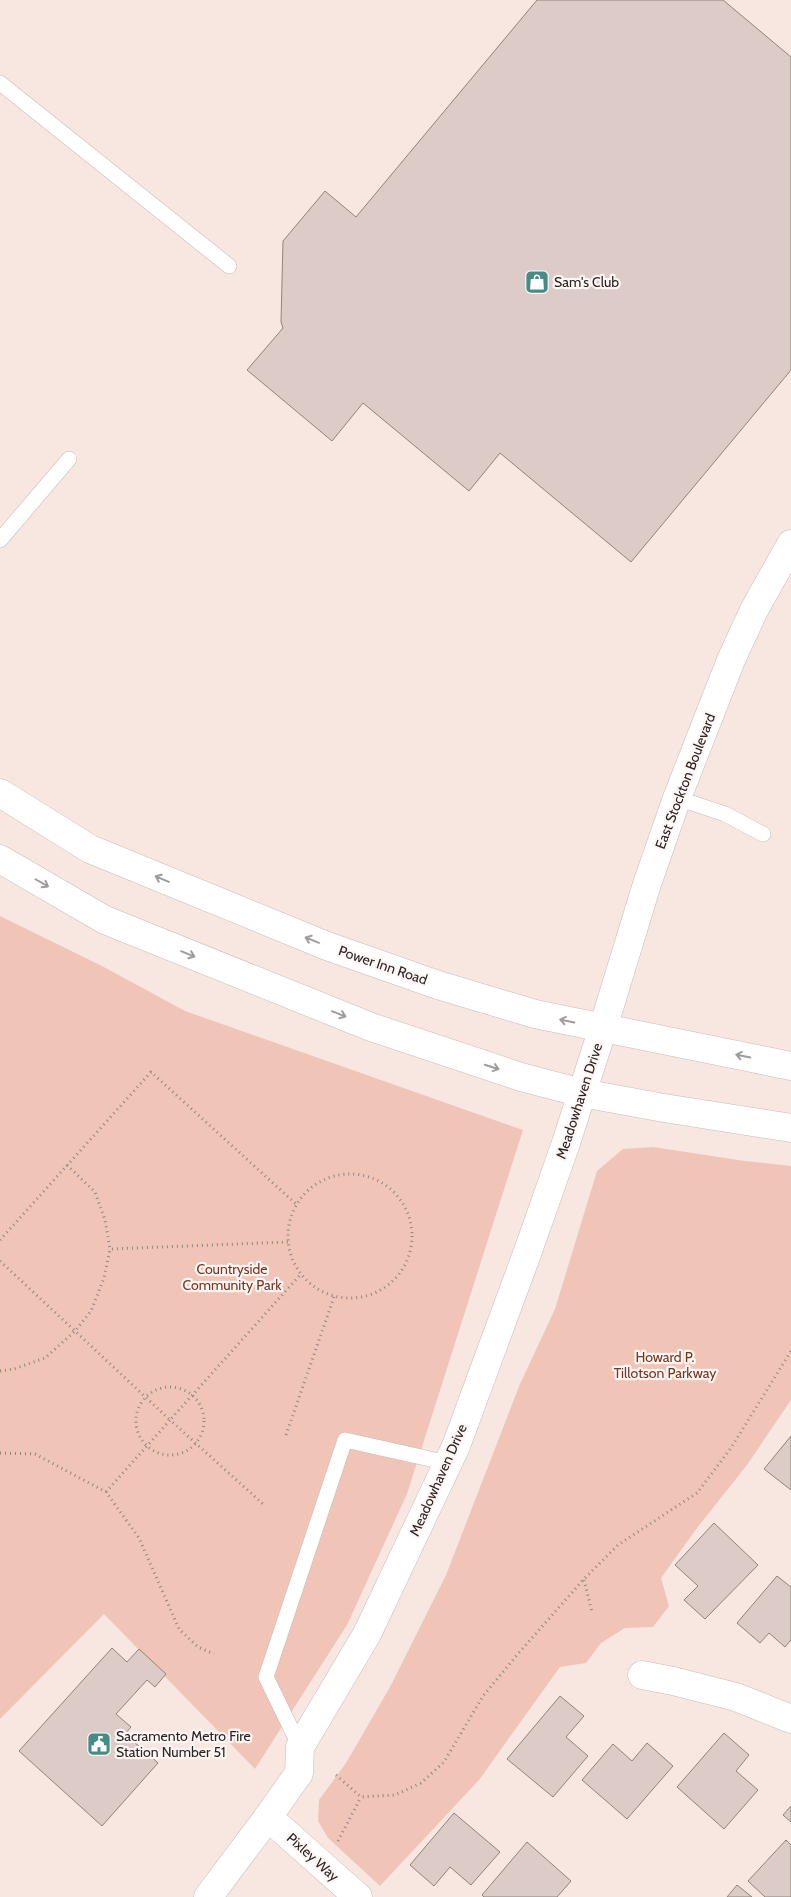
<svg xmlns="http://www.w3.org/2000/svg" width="791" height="1897" font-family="Cabin,sans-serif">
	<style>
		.green { fill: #f0c5b7 }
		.building { fill: #dccbc6; stroke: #92827d }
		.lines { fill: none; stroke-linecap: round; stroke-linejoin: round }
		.service-casing { stroke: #c9b9b4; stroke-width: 16 }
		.minor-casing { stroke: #c9b9b4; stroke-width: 29 }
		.tertiary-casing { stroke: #c9b9b4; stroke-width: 29 }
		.secondary-casing { stroke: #c9b9b4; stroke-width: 29 }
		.path { stroke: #908581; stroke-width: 3; stroke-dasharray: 1 4; stroke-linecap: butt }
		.service { stroke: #fff; stroke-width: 15 }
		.minor { stroke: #fff; stroke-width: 28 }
		.tertiary { stroke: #fff; stroke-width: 28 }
		.secondary { stroke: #fff; stroke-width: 28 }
		.oneway { stroke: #9f9c9b }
		.labels { text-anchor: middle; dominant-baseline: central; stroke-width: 4.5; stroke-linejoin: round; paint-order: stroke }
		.poi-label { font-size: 14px; fill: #292321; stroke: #fdf6f4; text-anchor: start }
		.street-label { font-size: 14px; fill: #292321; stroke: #fdf6f4 }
		.park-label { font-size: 14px; fill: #78341c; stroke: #fdf6f4 }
	</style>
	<rect width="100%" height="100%" fill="#f8e7e1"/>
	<g class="green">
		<polygon points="0,916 102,966 185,1011 523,1130 407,1494 347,1625 255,1769 104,1614 0,1719"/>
		<polygon points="653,1147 745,1161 791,1166 791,1400 747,1465 697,1528 661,1578 669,1606 653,1627 625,1628 601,1643 586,1663 560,1667 479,1780 380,1886 328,1838 318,1821 319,1800 346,1763 390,1687 446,1575 520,1384 555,1309 597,1171 623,1149"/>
	</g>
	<g class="building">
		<polygon points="537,0 723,0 791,57 791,370 631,562 500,453 469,491 363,403 332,441 247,370 283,328 281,322 283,241 325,191 356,217"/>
		<polygon points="791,1436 791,1490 764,1469"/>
		<polygon points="714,1523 758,1565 705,1619 684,1600 698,1586 675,1565"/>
		<polygon points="777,1576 791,1587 791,1640 785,1647 769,1633 760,1643 737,1623"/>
		<polygon points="112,1648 127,1662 139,1649 166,1674 155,1687 147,1680 116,1714 131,1727 125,1734 158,1763 102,1826 19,1751"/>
		<polygon points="560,1696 584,1716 566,1737 588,1756 553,1797 507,1759"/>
		<polygon points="724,1733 749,1755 736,1771 758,1790 724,1829 677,1787"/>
		<polygon points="647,1743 673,1766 627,1819 582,1780 613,1744 632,1761"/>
		<polygon points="791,1806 791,1822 783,1815"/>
		<polygon points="454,1813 500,1852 471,1885 450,1867 434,1886 410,1865"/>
		<polygon points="786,1840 791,1845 791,1897 765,1897 748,1881"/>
		<polygon points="527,1842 571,1881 557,1897 484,1897 482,1895"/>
		<polygon points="737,1885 752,1897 727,1897"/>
	</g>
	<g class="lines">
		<g class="service-casing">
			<g id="service">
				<polyline points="0,83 229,266"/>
				<polyline points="0,540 69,459"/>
				<polyline points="677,798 725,814 763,834"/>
				<polyline points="300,1747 266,1677 345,1440 448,1463"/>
			</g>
		</g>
		<g class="minor-casing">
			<g id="minor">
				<polyline points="642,1675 673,1681 736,1697 791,1719"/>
				<polyline points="268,1817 358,1897"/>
			</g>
		</g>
		<g class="tertiary-casing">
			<polyline id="tertiary" points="208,1897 268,1817 299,1773 300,1747 367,1634 456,1446 528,1251 566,1143 603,1028 647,884 677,798 731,660 754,610 791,544"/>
		</g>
		<g class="secondary-casing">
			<g id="secondary">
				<polyline points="0,793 90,849 327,946 438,985 535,1014 791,1066"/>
				<polyline points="0,859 105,920 371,1027 521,1077 582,1093 664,1108 791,1128"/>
			</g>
		</g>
		<g class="path">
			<polyline points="67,1165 95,1192 105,1220 110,1249 288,1242"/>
			<circle cx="350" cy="1236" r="62"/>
			<polyline points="0,1240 151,1072 296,1204"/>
			<polyline points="0,1261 75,1331 91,1311 104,1278 110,1249"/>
			<polyline points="0,1371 14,1369 45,1358 75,1331 170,1420 301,1274"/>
			<circle cx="170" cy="1421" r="34"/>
			<polyline points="286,1435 334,1297"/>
			<polyline points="0,1453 35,1454 106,1492 139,1538 179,1629 198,1647 214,1654"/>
			<polyline points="106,1492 170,1420 263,1504"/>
			<polyline points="584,1580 592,1612"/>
			<polyline points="336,1775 361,1797 395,1795 421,1783 444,1762 483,1696 517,1655 584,1579 618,1545 697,1493 731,1448 791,1351"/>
			<polyline points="338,1841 361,1797"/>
		</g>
		<use href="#service" class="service"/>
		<use href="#minor" class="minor"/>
		<use href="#tertiary" class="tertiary"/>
		<use href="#secondary" class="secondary"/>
	</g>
	<defs><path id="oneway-shaft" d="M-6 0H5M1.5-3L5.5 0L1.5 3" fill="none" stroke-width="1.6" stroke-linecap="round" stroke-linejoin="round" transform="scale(1.25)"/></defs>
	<g class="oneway">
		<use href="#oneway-shaft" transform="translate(162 879) rotate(-157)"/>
		<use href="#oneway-shaft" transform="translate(42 883) rotate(30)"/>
		<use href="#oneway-shaft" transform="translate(312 940) rotate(-158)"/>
		<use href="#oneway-shaft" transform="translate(188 954) rotate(22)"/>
		<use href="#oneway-shaft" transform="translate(339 1014) rotate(22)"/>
		<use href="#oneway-shaft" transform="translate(567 1021) rotate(-169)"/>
		<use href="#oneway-shaft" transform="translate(743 1056) rotate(-168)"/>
		<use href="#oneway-shaft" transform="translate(492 1067) rotate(18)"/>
	</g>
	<defs>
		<g id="shop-square" transform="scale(1.25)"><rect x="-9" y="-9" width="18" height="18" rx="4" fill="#458c87" stroke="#fdf6f4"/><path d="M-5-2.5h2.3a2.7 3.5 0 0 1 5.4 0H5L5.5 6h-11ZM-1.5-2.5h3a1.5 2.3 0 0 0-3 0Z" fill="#fff"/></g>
		<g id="civic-square" transform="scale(1.25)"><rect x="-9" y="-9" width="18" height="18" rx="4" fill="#458c87" stroke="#fdf6f4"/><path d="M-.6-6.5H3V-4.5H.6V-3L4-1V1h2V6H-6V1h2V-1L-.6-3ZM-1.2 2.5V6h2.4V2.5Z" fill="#fff"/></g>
	</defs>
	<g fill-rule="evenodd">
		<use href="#shop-square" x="537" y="282"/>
		<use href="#civic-square" x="99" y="1744"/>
	</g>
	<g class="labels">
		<g class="poi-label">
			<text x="554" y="282">Sam's Club</text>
			<text x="116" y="1736">Sacramento Metro Fire<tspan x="116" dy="16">Station Number 51</tspan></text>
		</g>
		<g class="street-label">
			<text transform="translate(685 781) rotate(-69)">East Stockton Boulevard</text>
			<text transform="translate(383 965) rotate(19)">Power Inn Road</text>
			<text transform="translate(579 1101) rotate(-72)">Meadowhaven Drive</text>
			<text transform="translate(438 1480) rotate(-66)">Meadowhaven Drive</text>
			<text transform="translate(313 1857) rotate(42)">Pixley Way</text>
		</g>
		<g class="park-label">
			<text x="232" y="1269">Countryside<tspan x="232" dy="16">Community Park</tspan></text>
			<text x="665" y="1357">Howard P.<tspan x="665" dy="16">Tillotson Parkway</tspan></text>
		</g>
	</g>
</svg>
